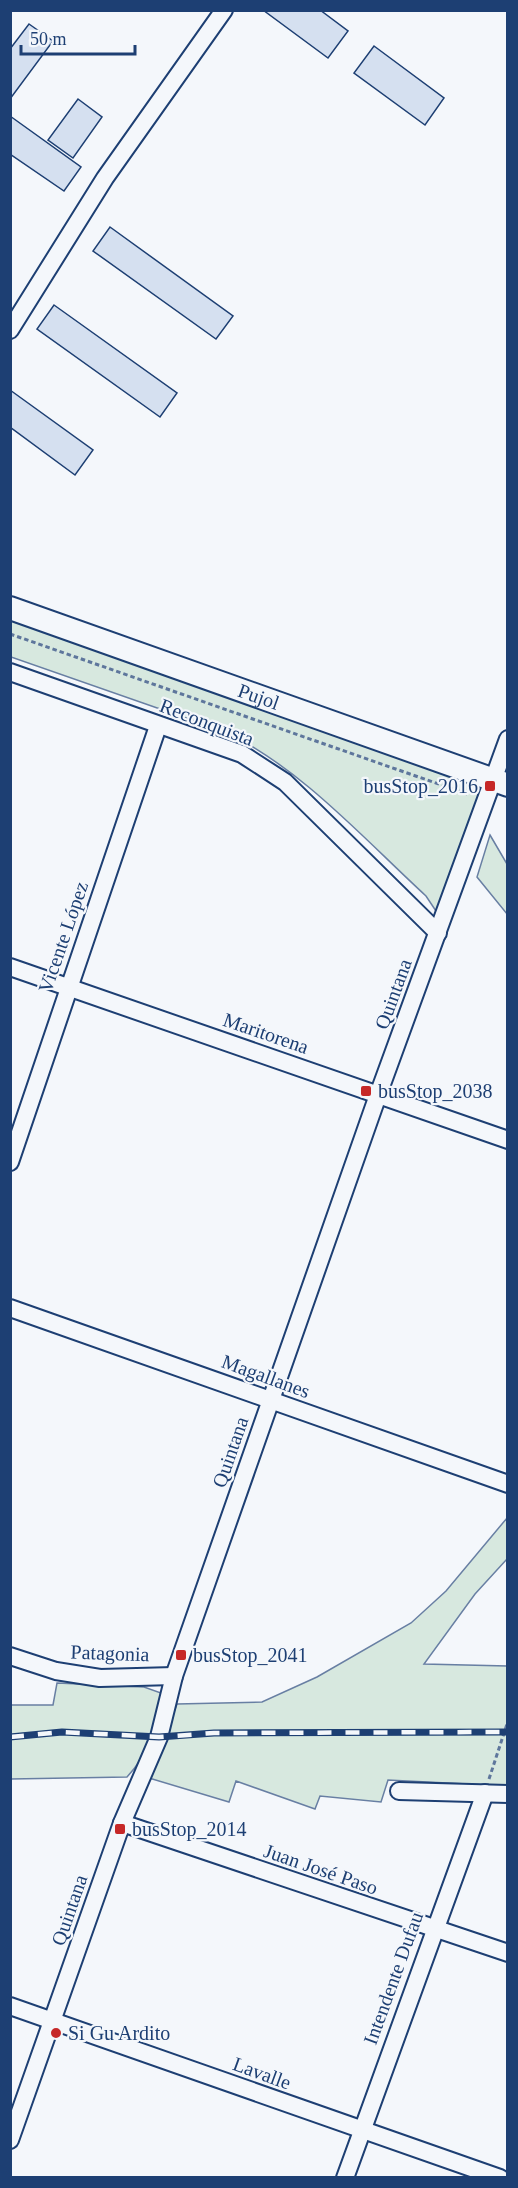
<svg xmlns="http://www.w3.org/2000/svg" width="518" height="2188" font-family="'Times New Roman',serif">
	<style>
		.green { fill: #d7e8df; stroke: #687fa3; stroke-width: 1.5 }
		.building { fill: #d5e0f0; stroke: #1d3f73; stroke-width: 1.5 }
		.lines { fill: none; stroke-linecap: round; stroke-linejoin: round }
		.minor-casing { stroke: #1d3f73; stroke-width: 20 }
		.major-casing { stroke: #1d3f73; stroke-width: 26 }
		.path { stroke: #5e769c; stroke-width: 3; stroke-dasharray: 4.5 3; stroke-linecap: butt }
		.minor { stroke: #f4f7fb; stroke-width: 16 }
		.major { stroke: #f4f7fb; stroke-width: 22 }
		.rail-casing { stroke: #1d3f73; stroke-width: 7 }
		.rail { stroke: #f4f7fb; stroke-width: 4.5; stroke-dasharray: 14; stroke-linecap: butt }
		.poi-dot { fill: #c62828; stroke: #f4f7fb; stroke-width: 2 }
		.labels { text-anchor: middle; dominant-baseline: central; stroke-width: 4.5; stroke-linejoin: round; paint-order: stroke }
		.street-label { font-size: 20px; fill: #1d3f73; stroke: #f4f7fb }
		.poi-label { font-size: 20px; fill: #1d3f73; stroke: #f4f7fb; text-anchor: start }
	</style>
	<rect width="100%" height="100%" fill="#f4f7fb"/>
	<g class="green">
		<path d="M11 618 478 783 481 793 438 914 426 896C363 838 303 770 226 732L11 657Z"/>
		<polygon points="490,835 507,864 507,914 477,877"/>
		<polygon points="507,1518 507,1559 475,1594 424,1664 507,1666 507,1786 388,1780 381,1802 320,1796 315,1809 236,1781 229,1802 149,1778 177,1704 262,1702 317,1677 411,1623 446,1591"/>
		<path d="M57 1683 144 1687 161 1693C167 1718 144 1759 127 1777L11 1779 10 1705H53Z"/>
	</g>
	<g class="building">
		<polygon points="263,10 320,10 348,31 328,58"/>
		<polygon points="29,24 53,41 10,99 10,49"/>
		<polygon points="374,46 444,98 425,125 354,73"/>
		<polygon points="78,99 102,117 73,158 48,140"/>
		<polygon points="10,116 81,167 64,191 10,154"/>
		<polygon points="110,227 233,316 216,339 93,251"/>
		<polygon points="54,305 177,393 160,417 37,329"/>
		<polygon points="10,390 93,450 75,475 10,427"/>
	</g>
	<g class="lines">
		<g class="minor-casing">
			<g id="minor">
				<polyline points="10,330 105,178 224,10"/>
				<polyline points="10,672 242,754 285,782 438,933"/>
				<polyline points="10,967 508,1140"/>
				<polyline points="10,1162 158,726"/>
				<polyline points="10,1308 508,1484"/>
				<polyline points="10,1656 56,1671 100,1678 174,1676"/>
				<polyline points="399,1791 508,1794"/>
				<polyline points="122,1823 508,1953"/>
				<polyline points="10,2006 500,2178"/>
				<polyline points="10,2140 122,1823 159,1737 174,1676 378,1095 508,739"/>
				<polyline points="345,2178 485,1793"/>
			</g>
		</g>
		<g class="major-casing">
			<g id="major">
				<path id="s1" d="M10 608 508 785"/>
			</g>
		</g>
		<g class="path">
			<polyline points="10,634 470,795"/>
			<polyline points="489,1779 508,1721"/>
		</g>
		<use href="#minor" class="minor"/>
		<use href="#major" class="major"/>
		<g class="rail-casing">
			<polyline id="rail" points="10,1737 62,1732 159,1737 214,1733 508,1732"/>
		</g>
		<use href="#rail" class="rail"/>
	</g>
	<g class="poi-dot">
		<rect x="484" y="780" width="12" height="12" rx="3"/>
		<rect x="360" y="1085" width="12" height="12" rx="3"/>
		<rect x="175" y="1649" width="12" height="12" rx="3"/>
		<rect x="114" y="1823" width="12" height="12" rx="3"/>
		<circle cx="56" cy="2033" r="6"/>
	</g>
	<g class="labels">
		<g class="street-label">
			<text stroke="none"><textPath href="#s1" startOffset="264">Pujol</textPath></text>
			<text transform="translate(207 722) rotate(21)">Reconquista</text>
			<text transform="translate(63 937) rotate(-71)">Vicente López</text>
			<text transform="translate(393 994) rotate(-70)">Quintana</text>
			<text transform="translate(266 1033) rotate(19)">Maritorena</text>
			<text transform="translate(266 1376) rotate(20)">Magallanes</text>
			<text transform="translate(230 1452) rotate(-71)">Quintana</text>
			<text transform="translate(110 1653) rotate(2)">Patagonia</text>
			<text transform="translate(321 1869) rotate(19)">Juan José Paso</text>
			<text transform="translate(69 1910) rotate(-71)">Quintana</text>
			<text transform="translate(393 1978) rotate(-70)">Intendente Dufau</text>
			<text transform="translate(262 2073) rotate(20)">Lavalle</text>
		</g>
		<g class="poi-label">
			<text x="478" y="786" text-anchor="end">busStop_2016</text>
			<text x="378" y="1091">busStop_2038</text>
			<text x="193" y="1655">busStop_2041</text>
			<text x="132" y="1829">busStop_2014</text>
			<text x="68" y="2033">Si Gu Ardito</text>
		</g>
	</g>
	<rect width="518" height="2188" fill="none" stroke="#1d3f73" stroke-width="24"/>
	<path d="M21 45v9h114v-9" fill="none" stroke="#1d3f73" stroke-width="3"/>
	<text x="30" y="45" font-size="18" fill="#1d3f73" stroke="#f4f7fb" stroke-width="4.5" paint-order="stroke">50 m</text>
</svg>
